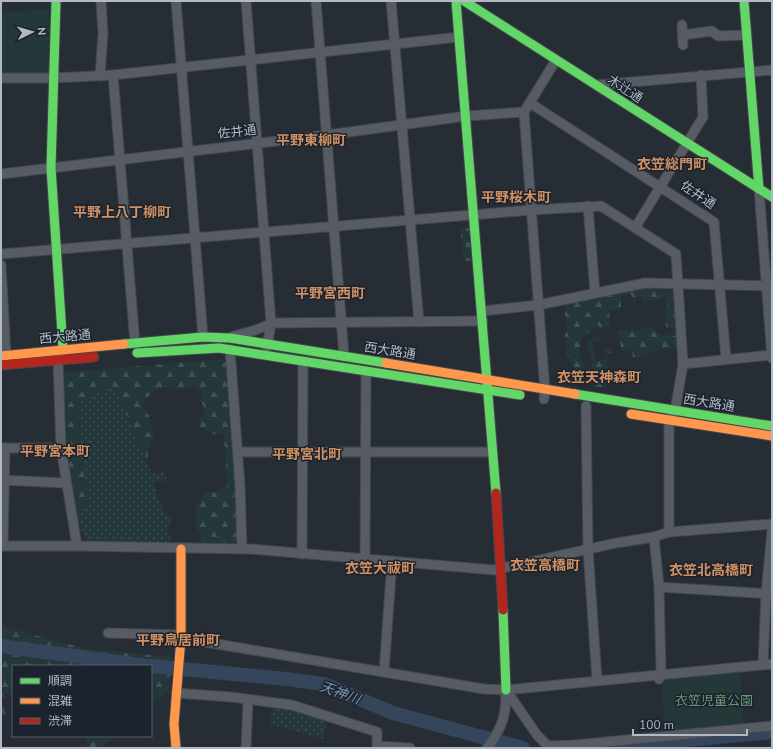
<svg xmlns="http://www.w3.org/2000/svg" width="773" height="749" font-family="'Nunito Sans','Noto Sans JP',sans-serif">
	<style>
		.grass { fill: url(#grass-dots) }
		.forest { fill: url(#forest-firs) }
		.cemetery { fill: url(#cemetery-stones) }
		.park { fill: #243739 }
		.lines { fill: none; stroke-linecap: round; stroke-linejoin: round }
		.stream { stroke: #35465c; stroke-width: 2.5 }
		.river { stroke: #35465c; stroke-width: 14 }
		.street-casing { stroke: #44474d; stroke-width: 11 }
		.fast-casing { stroke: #44474d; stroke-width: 11 }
		.slow-casing { stroke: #44474d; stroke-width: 11 }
		.jam-casing { stroke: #44474d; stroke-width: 11 }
		.street { stroke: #575b63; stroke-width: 9 }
		.fast { stroke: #63d668; stroke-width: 9 }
		.slow { stroke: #ff974d; stroke-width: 9 }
		.jam { stroke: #b3261e; stroke-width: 9 }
		.labels { text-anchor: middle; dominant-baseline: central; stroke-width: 3; stroke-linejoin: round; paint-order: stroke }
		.street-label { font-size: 13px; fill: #b1b9c6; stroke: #1b232e }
		.park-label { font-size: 13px; fill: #689672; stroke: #1b232e }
		.neighbourhood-label { font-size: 14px; font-weight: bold; fill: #d19061; stroke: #1b232e }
		.water-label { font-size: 14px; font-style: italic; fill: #7a90ad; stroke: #1b232e }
	</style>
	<defs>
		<pattern id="grass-dots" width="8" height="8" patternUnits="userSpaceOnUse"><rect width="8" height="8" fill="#243739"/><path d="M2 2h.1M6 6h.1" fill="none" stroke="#415254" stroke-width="1.8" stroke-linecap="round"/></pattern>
		<pattern id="forest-firs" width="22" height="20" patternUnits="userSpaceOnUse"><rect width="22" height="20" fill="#243739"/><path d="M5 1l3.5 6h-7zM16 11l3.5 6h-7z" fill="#415254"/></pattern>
		<pattern id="cemetery-stones" width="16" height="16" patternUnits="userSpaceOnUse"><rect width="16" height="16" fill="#243739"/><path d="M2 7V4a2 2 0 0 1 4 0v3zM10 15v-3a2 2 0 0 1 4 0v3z" fill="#415254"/></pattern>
	</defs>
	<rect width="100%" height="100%" fill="#272d34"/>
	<g class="grass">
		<path d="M114 385 152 474 163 472 167 474 165 481 154 482C157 496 160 508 171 518L168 531 172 542 87 543 76 515 90 505 79 445 80 402Z"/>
		<polygon points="272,707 295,710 327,719 323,739 270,724"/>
	</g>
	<g class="forest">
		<path d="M650 286 671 287 673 289 677 330 666 327 665 319 666 314 664 312 667 306 666 298 655 299 644 303 642 297H636L635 306 631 294 621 296V309L609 311 611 325 601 329 597 324 595 328 582 337C583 342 579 347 579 353 581 363 588 362 580 373L581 383 578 384 577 374 566 351 565 334 568 330 565 313V304Z"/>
		<polygon points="644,327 652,328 658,334 677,336 678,348 659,350 635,358 633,358 632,349 626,352 622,350 617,331 626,330 630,332 633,329 640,330"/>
		<path d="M599 335 602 339 592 342 596 361 606 360 604 349 610 348 611 353 607 354C608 365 607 375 607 387L603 389 594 386 591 355 587 346 589 339Z"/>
		<polygon points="221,359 227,364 238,540 234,543 201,542 201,534 195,526 197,517 194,508 200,502 204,493 216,492 227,486 224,435 213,434 199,427 200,418 205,410 201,401 202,391 192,387 177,390 164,387 152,392 142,405 149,416 154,436 148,448 148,463 114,385 80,402 79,445 90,505 76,515 73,479 70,478 65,440 61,373"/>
		<polygon points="1,626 88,649 172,657 169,694 167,693 151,704 151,666 13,666 13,694 4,695 1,685"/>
		<polygon points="86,736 118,736 98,748 87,748"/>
	</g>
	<polygon class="cemetery" points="469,228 471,261 464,261 460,229"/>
	<g class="park">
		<polygon points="49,9 48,74 1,74 1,13"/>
		<polygon points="740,671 744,726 668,732 664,727 662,679"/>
	</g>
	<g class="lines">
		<g class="stream">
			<polyline points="1,694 3,696"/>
			<polyline points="1,706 5,714"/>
			<polyline points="1,716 3,708"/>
		</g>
		<g class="river">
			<polyline points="1,646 147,666"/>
			<polyline points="151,666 286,679 324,684 393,713 523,748"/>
			<polyline points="603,748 772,732"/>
		</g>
		<g class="street-casing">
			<g id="street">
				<polyline points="176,1 203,337"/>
				<polyline points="246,1 271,323 267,348"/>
				<polyline points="316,1 344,356"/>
				<polyline points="391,1 419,322"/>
				<polyline points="682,25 683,45"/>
				<polyline points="683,35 712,31 718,36 747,35"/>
				<polyline points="113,75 135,344"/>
				<polyline points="100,76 103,33 101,1"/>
				<polyline points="1,78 54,78 113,75 459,37"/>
				<polyline points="596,85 772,70"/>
				<polyline points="530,103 714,222 726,359"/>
				<polyline points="1,174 327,135 466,116 524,112"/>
				<polyline points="759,189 772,358"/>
				<polyline points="588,206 595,293"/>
				<polyline points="635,228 703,117 701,75"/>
				<polyline points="1,254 531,210 601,206 676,254 683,364"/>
				<polyline points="1,265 6,355"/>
				<polyline points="482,311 538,305 645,283 772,286"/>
				<path d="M232 337C245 332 259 331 271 323L483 321"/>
				<polyline points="230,349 240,486 242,549"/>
				<polyline points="60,356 58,361 61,448 77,546 250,549 494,570 616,543 654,537 669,532 772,524"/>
				<polyline points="544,399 545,391 524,112 556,60"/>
				<polyline points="586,406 588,550 597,680"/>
				<polyline points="1,448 61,448"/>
				<polyline points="238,452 492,452"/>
				<polyline points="1,480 66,483"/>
				<polyline points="669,532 669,420 675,411 683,364 772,355"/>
				<polyline points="654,537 659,587 661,673 659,679"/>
				<polyline points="1,546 77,546"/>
				<polyline points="3,546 5,448"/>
				<polyline points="302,554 303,361"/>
				<polyline points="365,559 366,371"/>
				<polyline points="659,587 772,594"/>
				<polyline points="108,633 181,635"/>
				<polyline points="181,638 484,689 506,690 772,664"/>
				<polyline points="763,665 766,594 772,531"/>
				<polyline points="384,672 392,561"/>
				<polyline points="506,690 537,735 548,746 547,748"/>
				<polyline points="176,693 231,697 292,705 377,732 377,746 410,748"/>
				<polyline points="548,746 574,745 772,726"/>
				<polyline points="246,748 248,700"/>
				<path d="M487 748C503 727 506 716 506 690"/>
			</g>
		</g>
		<g class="fast-casing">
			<g id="fast">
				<polyline points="56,1 51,168 63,349"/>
				<polyline points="456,1 496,493"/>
				<polyline points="464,1 772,197"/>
				<polyline points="744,1 759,189"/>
				<polyline points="124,344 203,337 230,338 386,363"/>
				<polyline points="137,353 219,348 520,395"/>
				<polyline points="575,394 772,426"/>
				<polyline points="503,610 506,690"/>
			</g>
		</g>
		<g class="slow-casing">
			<g id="slow">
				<polyline points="1,356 124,344"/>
				<polyline points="386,363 575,394"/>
				<polyline points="631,414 772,436"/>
				<polyline points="176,748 174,724 181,638 181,549"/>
			</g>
		</g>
		<g class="jam-casing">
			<g id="jam">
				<polyline points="1,365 94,357"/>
				<polyline points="496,493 503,610"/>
			</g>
		</g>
		<use href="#street" class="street"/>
		<use href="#fast" class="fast"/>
		<use href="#slow" class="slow"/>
		<use href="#jam" class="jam"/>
	</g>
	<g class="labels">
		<g class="street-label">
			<text transform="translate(625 89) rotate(33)">木辻通</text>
			<text transform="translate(237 132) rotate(-7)">佐井通</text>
			<text transform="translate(698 195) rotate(34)">佐井通</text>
			<text transform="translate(65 337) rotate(-5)">西大路通</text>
			<text transform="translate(390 351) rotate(9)">西大路通</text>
			<text transform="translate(709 403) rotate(9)">西大路通</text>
		</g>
		<g class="park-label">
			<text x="714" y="701">衣笠児童公園</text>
		</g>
		<g class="neighbourhood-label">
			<text x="311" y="140">平野東柳町</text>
			<text x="672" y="164">衣笠総門町</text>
			<text x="516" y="197">平野桜木町</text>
			<text x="122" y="212">平野上八丁柳町</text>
			<text x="330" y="293">平野宮西町</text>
			<text x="599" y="377">衣笠天神森町</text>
			<text x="55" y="451">平野宮本町</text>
			<text x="307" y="454">平野宮北町</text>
			<text x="545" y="565">衣笠高橋町</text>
			<text x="380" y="568">衣笠大祓町</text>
			<text x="711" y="570">衣笠北高橋町</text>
			<text x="178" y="640">平野鳥居前町</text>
		</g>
		<g class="water-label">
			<text transform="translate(340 693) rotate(20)">天神川</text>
		</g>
	</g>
	<rect width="773" height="749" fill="none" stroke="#b1b9c6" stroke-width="4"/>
	<rect x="12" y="665" width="140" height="72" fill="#1b232e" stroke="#575f6b"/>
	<rect x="20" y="678" width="20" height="6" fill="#63d668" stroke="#575f6b"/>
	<text x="48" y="685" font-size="12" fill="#b1b9c6">順調</text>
	<rect x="20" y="698" width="20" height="6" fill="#ff974d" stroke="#575f6b"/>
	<text x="48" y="705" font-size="12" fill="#b1b9c6">混雑</text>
	<rect x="20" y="718" width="20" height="6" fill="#b3261e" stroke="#575f6b"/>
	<text x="48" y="725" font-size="12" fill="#b1b9c6">渋滞</text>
	<g transform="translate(32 32) rotate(85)" stroke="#1b232e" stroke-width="3" paint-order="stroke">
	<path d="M0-3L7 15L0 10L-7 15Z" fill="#b1b9c6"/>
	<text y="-6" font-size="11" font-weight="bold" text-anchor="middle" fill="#b1b9c6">N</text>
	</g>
	<path d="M633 729v6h114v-6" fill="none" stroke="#b1b9c6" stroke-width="2"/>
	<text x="639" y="729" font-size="12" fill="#b1b9c6" stroke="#1b232e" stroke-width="3" paint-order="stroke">100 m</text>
</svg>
